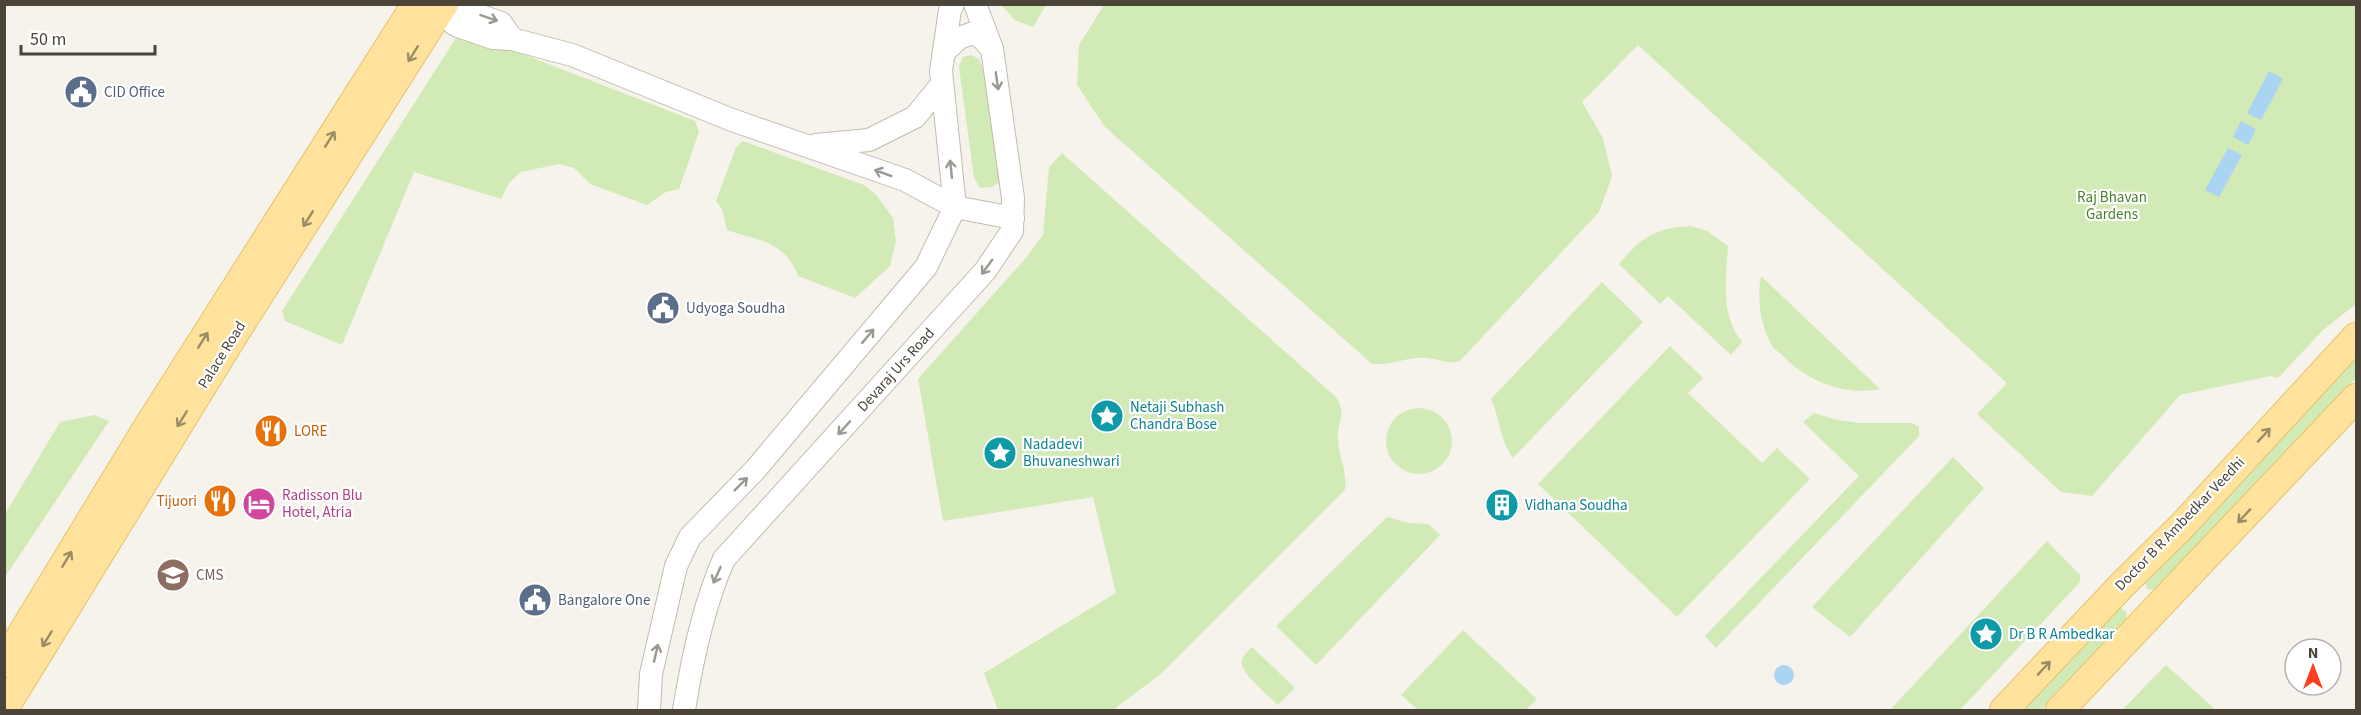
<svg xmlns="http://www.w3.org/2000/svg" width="2361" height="715" font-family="'Source Sans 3',sans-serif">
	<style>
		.green { fill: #d2eab5 }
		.water { fill: #a9d4f2 }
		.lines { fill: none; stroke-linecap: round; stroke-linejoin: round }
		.minor-casing { stroke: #c2bbae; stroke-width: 24 }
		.major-casing { stroke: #e6c16a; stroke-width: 30 }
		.minor { stroke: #fff; stroke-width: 22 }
		.major { stroke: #ffe39c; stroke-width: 28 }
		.oneway { stroke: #9c9892 }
		.oneway2 { stroke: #9c8c66 }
		.labels { text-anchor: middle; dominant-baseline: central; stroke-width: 4.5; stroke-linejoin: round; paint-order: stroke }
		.service-label { font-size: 15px; fill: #4e5e75; stroke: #fff; text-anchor: start }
		.park-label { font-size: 15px; fill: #4a7f2a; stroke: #fff }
		.street-label { font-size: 15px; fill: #4b4439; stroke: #fff }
		.culture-label { font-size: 15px; fill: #0d838f; stroke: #fff; text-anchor: start }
		.food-label { font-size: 15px; fill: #c56008; stroke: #fff; text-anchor: start }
		.hotel-label { font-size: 15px; fill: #b23c85; stroke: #fff; text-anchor: start }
		.education-label { font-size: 15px; fill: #785e54; stroke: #fff; text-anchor: start }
	</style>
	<rect width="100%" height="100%" fill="#f6f3ec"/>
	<g class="green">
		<polygon points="1001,5 1046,5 1033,27 1015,20"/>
		<path d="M1104 5H2356V304L2323 330 2278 378 2270 376 2180 395 2092 496 2061 492 1977 414 2007 383 1638 45 1582 102 1603 138 1612 176 1599 212 1460 361C1448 365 1440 359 1428 358 1408 356 1391 366 1372 364L1105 127 1077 85 1079 45Z"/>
		<polygon points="461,30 695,121 699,132 679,189 666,192 647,205 590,184 574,168 559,164 521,172 509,183 501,199 414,172 342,345 285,321 282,311"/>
		<polygon points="971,55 979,59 983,69 999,172 999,182 992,187 980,188 974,178 959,67 963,57"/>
		<path d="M743 141 864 185 877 196 893 218 896 241 890 266 855 298 798 276C785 241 760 241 727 230L722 209 716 201 736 147Z"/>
		<path d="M1062 153 1337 398C1346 417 1339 417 1338 435 1337 454 1348 471 1345 490L1162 673 1113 710H998L984 673 1116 593 1093 497 943 521 918 379 1025 259 1043 235 1049 167Z"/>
		<path d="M1691 226 1707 231 1728 246C1726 279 1720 315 1742 342L1731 355 1668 296 1660 304 1619 264C1642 237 1655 228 1691 226Z"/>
		<path d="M1761 276 1880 389C1845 396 1809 382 1784 357 1780 353 1773 349 1771 344 1760 324 1757 297 1761 276Z"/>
		<path d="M1602 282 1643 322 1513 458C1500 440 1500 419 1491 399Z"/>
		<polygon points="1670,346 1703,378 1688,393 1762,463 1777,448 1810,479 1677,617 1538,484"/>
		<polygon points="2356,356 2356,378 2159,587 2156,590 2147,589 2145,580"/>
		<circle cx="1419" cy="441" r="33"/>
		<polygon points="1814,413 1837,420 1860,423 1912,423 1919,427 1919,436 1716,648 1705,636 1859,476 1803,422"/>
		<polygon points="94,415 109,421 5,577 5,514 60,422"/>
		<polygon points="1953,457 1984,488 1850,637 1812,607"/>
		<polygon points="1387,517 1409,523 1428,524 1440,535 1316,665 1276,626"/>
		<polygon points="2047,541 2080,575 2080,582 1960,710 1890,710"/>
		<polygon points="2121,608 2127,612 2126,621 2042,710 2021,710 2114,611"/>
		<polygon points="1463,630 1537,699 1526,710 1418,710 1401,695"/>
		<path d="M1252 647 1295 688 1278 705C1269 696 1238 672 1242 659 1244 655 1249 650 1252 647Z"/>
		<polygon points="2166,665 2216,710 2122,710"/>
	</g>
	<g class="water">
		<polygon points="2269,71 2283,79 2261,120 2247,113"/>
		<polygon points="2241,121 2256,129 2248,145 2233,137"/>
		<polygon points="2228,148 2242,155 2219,197 2205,190"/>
		<circle cx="1784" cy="675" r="10"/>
	</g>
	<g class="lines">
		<g class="minor-casing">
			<g id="minor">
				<polyline points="512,39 501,23 458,8 446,14 454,24 458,26 493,38 512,39 572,55 732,120 905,180 955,207 1013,218"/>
				<polyline points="944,52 959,38 973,33 982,38 992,49"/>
				<polyline points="816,145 869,140 915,117 942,84"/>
				<polyline points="649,710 651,674 676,566 690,537 755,470 926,267 955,207 941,71 950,10 953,4"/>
				<path d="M684 710C692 660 703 606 724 559L985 271 1012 231 1013 198 992 49 975 4"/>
			</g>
		</g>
		<g class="major-casing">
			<g id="major">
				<polyline points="4,663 147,428 416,4"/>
				<polyline points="4,709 235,333 444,4"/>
				<polyline points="2004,710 2123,584 2182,526 2356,337"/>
				<polyline points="2060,710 2356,398"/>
			</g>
		</g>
		<use href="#minor" class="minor"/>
		<use href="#major" class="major"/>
	</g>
	<defs><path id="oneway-shaft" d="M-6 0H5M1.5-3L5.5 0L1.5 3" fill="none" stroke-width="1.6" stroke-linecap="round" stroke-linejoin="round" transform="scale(1.5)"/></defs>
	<g class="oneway">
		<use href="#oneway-shaft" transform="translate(489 18) rotate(19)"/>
		<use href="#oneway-shaft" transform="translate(997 81) rotate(82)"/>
		<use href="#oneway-shaft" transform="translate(951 169) rotate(-96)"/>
		<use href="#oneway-shaft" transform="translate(883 173) rotate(-160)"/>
		<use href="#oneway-shaft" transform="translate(987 267) rotate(126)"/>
		<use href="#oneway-shaft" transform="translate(868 336) rotate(-50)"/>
		<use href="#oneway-shaft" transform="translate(844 428) rotate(132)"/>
		<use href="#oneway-shaft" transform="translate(741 484) rotate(-45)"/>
		<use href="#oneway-shaft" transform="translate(717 575) rotate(114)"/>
		<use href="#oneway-shaft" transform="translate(656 653) rotate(-77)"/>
	</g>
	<g class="oneway2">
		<use href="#oneway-shaft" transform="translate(413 54) rotate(122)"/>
		<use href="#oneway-shaft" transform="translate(330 139) rotate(-58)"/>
		<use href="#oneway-shaft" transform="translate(308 219) rotate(122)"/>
		<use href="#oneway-shaft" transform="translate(203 340) rotate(-58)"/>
		<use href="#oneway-shaft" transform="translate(182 419) rotate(122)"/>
		<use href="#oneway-shaft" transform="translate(2264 435) rotate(-47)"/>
		<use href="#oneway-shaft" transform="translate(2244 516) rotate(133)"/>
		<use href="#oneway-shaft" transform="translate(67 559) rotate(-59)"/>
		<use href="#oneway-shaft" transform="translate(47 639) rotate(121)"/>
		<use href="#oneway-shaft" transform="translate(2044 668) rotate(-47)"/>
	</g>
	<defs>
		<g id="civic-disc" transform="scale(1.725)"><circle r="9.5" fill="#5c6f8a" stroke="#fff"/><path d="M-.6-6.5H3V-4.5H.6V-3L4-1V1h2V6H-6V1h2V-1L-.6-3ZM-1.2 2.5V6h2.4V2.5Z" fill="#fff"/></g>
		<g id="sight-disc" transform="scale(1.725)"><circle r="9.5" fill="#0f9aa8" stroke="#fff"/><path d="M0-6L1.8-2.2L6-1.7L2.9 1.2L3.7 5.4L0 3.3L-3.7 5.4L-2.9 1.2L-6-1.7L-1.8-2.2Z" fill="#fff"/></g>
		<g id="restaurant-disc" transform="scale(1.725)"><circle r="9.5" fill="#e8710a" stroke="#fff"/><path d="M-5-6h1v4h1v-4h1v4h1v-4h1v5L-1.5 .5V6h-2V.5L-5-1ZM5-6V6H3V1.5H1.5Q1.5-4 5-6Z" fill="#fff"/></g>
		<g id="hotel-disc" transform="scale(1.725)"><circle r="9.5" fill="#d1479c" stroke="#fff"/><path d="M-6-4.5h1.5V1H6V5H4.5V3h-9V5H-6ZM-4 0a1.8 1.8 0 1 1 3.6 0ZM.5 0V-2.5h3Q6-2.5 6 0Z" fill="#fff"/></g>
		<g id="building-disc" transform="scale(1.725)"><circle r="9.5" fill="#0f9aa8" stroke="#fff"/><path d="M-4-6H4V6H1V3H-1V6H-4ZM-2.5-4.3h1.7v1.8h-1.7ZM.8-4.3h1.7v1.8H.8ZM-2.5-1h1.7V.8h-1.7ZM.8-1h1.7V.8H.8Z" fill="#fff"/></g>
		<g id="university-disc" transform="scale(1.725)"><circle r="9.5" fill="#8d6e63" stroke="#fff"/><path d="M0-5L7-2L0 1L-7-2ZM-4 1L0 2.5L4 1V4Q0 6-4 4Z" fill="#fff"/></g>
	</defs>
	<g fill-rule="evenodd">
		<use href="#civic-disc" x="81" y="92"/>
		<use href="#civic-disc" x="663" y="308"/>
		<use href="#sight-disc" x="1107" y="416"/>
		<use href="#restaurant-disc" x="271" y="431"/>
		<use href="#sight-disc" x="1000" y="453"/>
		<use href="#restaurant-disc" x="220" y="501"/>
		<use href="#hotel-disc" x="259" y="504"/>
		<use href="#building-disc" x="1502" y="505"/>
		<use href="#university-disc" x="173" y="575"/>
		<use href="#civic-disc" x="535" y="600"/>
		<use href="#sight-disc" x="1986" y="634"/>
	</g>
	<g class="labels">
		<g class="service-label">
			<text x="104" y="92">CID Office</text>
			<text x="686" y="308">Udyoga Soudha</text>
			<text x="558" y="600">Bangalore One</text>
		</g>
		<g class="park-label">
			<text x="2112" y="197">Raj Bhavan<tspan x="2112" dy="17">Gardens</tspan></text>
		</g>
		<g class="street-label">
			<text transform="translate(222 355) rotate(-58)">Palace Road</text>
			<text transform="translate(896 370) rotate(-48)">Devaraj Urs Road</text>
			<text transform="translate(2180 524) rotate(-46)">Doctor B R Ambedkar Veedhi</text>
		</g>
		<g class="culture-label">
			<text x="1130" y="407">Netaji Subhash<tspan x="1130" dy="17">Chandra Bose</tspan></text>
			<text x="1023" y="444">Nadadevi<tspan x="1023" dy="17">Bhuvaneshwari</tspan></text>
			<text x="1525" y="505">Vidhana Soudha</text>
			<text x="2009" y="634">Dr B R Ambedkar</text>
		</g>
		<g class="food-label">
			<text x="294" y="431">LORE</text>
			<text x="197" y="501" text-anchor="end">Tijuori</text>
		</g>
		<g class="hotel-label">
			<text x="282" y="495">Radisson Blu<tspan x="282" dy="17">Hotel, Atria</tspan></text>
		</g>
		<g class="education-label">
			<text x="196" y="575">CMS</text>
		</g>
	</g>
	<rect width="2361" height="715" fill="none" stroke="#4b4439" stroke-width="12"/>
	<g transform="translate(2313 667)"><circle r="28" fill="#ffffff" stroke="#b7b4b0" stroke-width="1.5"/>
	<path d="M0-4.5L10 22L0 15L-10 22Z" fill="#fc3f1d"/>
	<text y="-9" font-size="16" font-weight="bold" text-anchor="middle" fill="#4b4439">N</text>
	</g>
	<path d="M21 45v9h134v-9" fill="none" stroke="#4b4439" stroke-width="3"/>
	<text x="30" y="45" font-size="18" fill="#4b4439" stroke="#ffffff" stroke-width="4.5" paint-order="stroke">50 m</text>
</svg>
